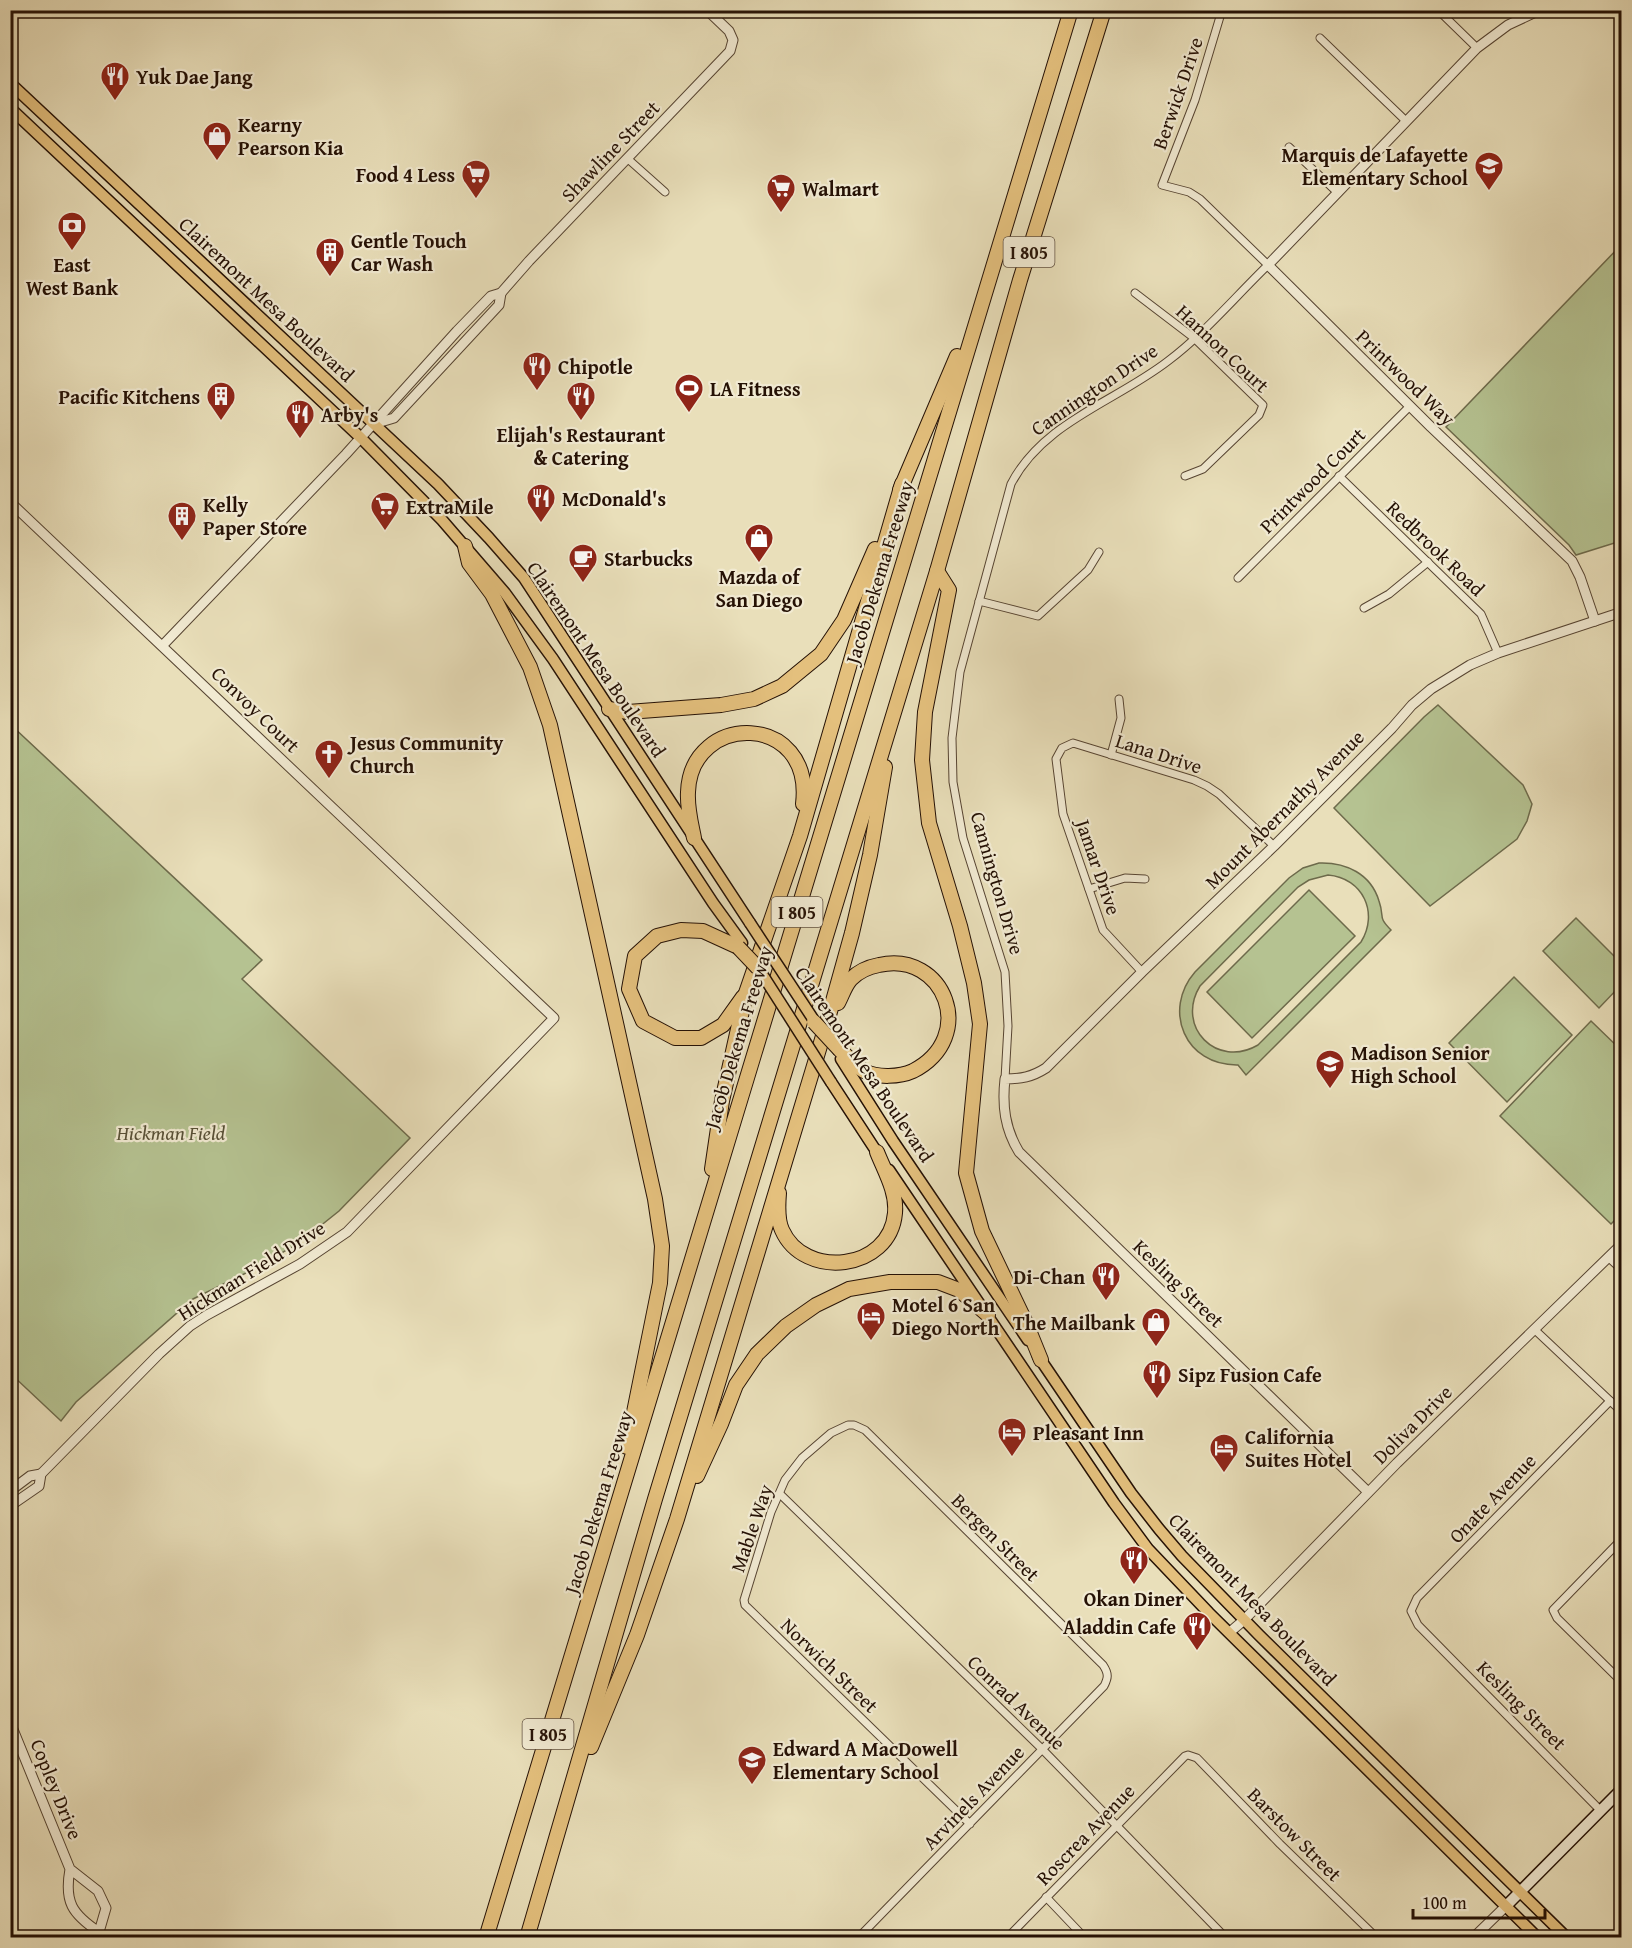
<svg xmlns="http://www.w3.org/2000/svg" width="1632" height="1948" font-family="'Gentium Book Plus',serif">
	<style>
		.green { fill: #b5c291; stroke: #6d6a4b; stroke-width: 1.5; fill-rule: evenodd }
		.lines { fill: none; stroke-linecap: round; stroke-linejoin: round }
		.minor-casing { stroke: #564432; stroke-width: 9 }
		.tertiary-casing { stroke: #564432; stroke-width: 11 }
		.secondary-casing { stroke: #251105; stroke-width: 13 }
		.primary-casing { stroke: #251105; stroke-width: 13 }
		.motorway-casing { stroke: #251105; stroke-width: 16 }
		.minor { stroke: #f1ead2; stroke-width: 7 }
		.tertiary { stroke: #f1ead2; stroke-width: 9 }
		.secondary { stroke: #f1ead2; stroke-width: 10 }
		.primary { stroke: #e4c07d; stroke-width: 10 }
		.motorway { stroke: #e4c07d; stroke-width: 14 }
		.primary-bridge-casing { stroke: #251105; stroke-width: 13; stroke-linecap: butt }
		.motorway-bridge-casing { stroke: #251105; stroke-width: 16; stroke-linecap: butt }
		.primary-bridge { stroke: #e4c07d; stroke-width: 10 }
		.motorway-bridge { stroke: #e4c07d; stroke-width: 14 }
		.labels { text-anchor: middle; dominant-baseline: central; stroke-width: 4.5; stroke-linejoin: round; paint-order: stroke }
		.shield { fill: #f1ead2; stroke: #625242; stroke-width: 1.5 }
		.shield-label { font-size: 18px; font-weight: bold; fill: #251105 }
		.poi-label { font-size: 20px; font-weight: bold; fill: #251105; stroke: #f1ead2; text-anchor: start }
		.street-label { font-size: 20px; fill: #251105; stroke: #f1ead2 }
		.park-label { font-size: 20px; font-style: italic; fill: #574f36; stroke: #f1ead2 }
	</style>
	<rect width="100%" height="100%" fill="#e9dfba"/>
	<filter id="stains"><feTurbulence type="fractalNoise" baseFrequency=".00333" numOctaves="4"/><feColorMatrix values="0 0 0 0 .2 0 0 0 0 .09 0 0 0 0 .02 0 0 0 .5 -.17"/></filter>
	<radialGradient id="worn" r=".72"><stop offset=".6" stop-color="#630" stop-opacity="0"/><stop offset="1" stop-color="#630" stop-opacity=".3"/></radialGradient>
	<g class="green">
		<polygon points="1621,245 1621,541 1576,555 1569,545 1446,427"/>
		<polygon points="1438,705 1523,785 1532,804 1527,821 1517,839 1430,906 1334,808 1424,717"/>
		<polygon points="11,725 262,960 242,979 410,1138 339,1211 299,1243 252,1270 193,1299 76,1402 61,1421 11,1374"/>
		<path d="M1319 863C1346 862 1371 874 1379 901 1385 918 1377 916 1391 930L1246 1075 1238 1065C1185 1066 1162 1010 1195 972L1289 878 1303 868ZM1328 875C1363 878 1379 913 1361 942L1258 1045C1217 1069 1175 1027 1200 986L1298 887 1309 880Z"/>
		<polygon points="1309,890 1355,936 1252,1038 1207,992"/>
		<polygon points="1576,918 1621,963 1621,985 1599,1008 1543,951"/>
		<polygon points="1514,977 1572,1035 1507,1102 1449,1043"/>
		<polygon points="1591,1021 1621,1050 1621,1214 1611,1224 1500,1116"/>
	</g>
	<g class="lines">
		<g class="minor-casing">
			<g id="minor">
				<polyline points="1438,10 1477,48"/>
				<polyline points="1320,38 1406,121"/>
				<polyline points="1289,147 1338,193"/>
				<polyline points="628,159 665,192"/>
				<polyline points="1135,293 1194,338 1263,405 1259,415 1203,469 1185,476"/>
				<polyline points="1339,476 1481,614 1498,653"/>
				<polyline points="1238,578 1410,406"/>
				<polyline points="979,601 1038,616 1088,570 1099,552"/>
				<polyline points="1364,608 1389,594 1428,562"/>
				<polyline points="1111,755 1121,718 1119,699"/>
				<polyline points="1089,889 1125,878 1145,879"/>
				<polyline points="1142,972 1103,930 1063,814 1056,759 1062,748 1073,743 1194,780 1207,786 1219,794 1274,846"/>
				<path d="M1005 1079 1008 1026 1005 972 963 838 953 782 952 738 960 672 1011 484C1043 422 1115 402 1168 361 1204 334 1235 297 1268 265L1200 199 1189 192 1162 185 1195 100 1222 10"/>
				<polyline points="1608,1257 1622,1270"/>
				<polyline points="1534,1329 1622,1412"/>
				<polyline points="780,1494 1042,1749 1226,1938"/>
				<polyline points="1622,1539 1553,1610 1557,1618 1622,1682"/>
				<polyline points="1600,1810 1418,1625 1411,1611 1417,1598 1610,1401"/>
				<polyline points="1046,1897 1085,1938"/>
				<path d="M858 1938C940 1854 1022 1770 1104 1686 1108 1678 1109 1674 1103 1665L865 1430 854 1425H848L831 1433 802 1458 785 1480 771 1512 744 1600 745 1605 970 1824"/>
				<polyline points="1007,1938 1185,1756 1188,1755 1197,1758 1280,1844 1377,1938"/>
			</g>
		</g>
		<g class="tertiary-casing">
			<g id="tertiary">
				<polyline points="1540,10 1508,25 1477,48 1268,265 1431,427 1572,561 1580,577 1595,621"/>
				<polyline points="374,424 394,418 499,305 501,293"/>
				<polyline points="10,502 554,1018 347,1232 300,1264 207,1315 190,1326 159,1354 41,1474 39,1486 10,1506"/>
				<polyline points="163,645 346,454 457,331 491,296 501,293 529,261 730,51 733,40 729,31 707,10"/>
				<polyline points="10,1491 30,1476 41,1474"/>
				<path d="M1368 1492 1019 1152C1005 1129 1002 1106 1005 1079 1021 1079 1032 1077 1046 1068L1142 972 1274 846 1392 728 1412 705 1431 689 1470 665 1498 653 1622 612"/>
				<polyline points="1230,1632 1244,1620 1397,1463 1622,1244"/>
				<path d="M10 1722 70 1869C64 1902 72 1914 99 1932L106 1908 98 1891 70 1869"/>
				<polyline points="1473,1938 1506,1906"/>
			</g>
		</g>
		<g class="secondary-casing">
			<polyline id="secondary" points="1506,1906 1622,1789"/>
		</g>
		<g class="primary-casing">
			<g id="primary">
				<polyline points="10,83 438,484 489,538 524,578 750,923"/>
				<polyline points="10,108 361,438 442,520 505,593 553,659 713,903 742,943"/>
				<polyline points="841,1059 893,1141 1028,1340"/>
				<polyline points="831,1082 880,1157"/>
				<polyline points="889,1170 1114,1503 1148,1549 1209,1613 1538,1938"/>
				<polyline points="1038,1356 1131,1493 1159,1529 1182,1556 1259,1635 1567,1938"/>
			</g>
		</g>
		<g class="motorway-casing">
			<g id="motorway">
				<polyline points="900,490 957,356"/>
				<polyline points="465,546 469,563 492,594 530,667 550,725 655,1199 662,1246 660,1283 627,1447"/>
				<polyline points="937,571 949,590 925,712 922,760 929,823 960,926 974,983 980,1024 966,1173 982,1231 1026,1323 1041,1360"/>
				<polyline points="609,709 628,712 721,705 754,699 782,686 821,654 844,620 875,549"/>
				<path d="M694 838C691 823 687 808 688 792 691 711 814 712 803 804"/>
				<polyline points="738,947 703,931 681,930 657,936 635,956 629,989 643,1021 675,1038 701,1038 723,1025 743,997"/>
				<path d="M838 1003C842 996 845 985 851 979 859 971 868 967 879 965 944 950 979 1037 913 1071 900 1077 877 1078 864 1071 856 1066 848 1057 840 1050"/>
				<polyline points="712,1169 722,1101 746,993 800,836 902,484"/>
				<path d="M779 1193C778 1205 777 1219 782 1230 804 1280 890 1271 895 1213 897 1192 885 1172 877 1152"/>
				<polyline points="697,1476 721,1424 736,1385 757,1354 786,1326 816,1305 849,1289 890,1282 938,1282 959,1290 988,1315"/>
				<polyline points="591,1747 637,1635 677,1519 826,1026 852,933 870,855 885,767"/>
				<polyline points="486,1938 1071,10"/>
				<polyline points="527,1938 655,1499 937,571 1020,280 1104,10"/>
			</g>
		</g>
		<use href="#minor" class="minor"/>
		<use href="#tertiary" class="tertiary"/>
		<use href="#secondary" class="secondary"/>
		<use href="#primary" class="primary"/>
		<use href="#motorway" class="motorway"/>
		<g class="primary-bridge-casing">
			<g id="primary-bridge">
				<polyline points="750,923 819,1028"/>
				<polyline points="755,963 831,1082"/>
			</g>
		</g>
		<g class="motorway-bridge-casing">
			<g id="motorway-bridge">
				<polyline points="738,947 758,968"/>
				<polyline points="814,1022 840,1050"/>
			</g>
		</g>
		<use href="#primary-bridge" class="primary-bridge"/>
		<use href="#motorway-bridge" class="motorway-bridge"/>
	</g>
	<defs>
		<g id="restaurant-pin" transform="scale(1.5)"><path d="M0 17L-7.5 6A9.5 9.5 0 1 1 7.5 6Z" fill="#8f2418" stroke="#f1ead2"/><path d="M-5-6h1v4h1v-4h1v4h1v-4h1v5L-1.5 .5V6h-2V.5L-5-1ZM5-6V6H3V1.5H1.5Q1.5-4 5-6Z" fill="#fff"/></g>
		<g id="shop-pin" transform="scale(1.5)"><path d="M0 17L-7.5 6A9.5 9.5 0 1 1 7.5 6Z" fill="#8f2418" stroke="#f1ead2"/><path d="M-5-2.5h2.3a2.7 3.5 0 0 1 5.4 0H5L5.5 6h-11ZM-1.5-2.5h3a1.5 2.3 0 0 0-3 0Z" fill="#fff"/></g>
		<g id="school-pin" transform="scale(1.5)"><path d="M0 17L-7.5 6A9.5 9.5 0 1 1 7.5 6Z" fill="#8f2418" stroke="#f1ead2"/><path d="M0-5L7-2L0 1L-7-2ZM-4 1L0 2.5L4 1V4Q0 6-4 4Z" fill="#fff"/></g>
		<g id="supermarket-pin" transform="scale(1.5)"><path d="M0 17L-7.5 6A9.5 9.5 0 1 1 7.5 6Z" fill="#8f2418" stroke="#f1ead2"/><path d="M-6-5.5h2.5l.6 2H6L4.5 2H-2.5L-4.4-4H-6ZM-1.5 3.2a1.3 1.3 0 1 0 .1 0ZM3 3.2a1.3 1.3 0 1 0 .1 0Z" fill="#fff"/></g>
		<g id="bank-pin" transform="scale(1.5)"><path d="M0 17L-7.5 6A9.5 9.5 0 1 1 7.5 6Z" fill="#8f2418" stroke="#f1ead2"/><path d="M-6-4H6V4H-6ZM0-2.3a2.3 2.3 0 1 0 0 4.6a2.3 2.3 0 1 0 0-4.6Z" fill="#fff"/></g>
		<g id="building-pin" transform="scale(1.5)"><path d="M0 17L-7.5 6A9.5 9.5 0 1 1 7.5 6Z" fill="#8f2418" stroke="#f1ead2"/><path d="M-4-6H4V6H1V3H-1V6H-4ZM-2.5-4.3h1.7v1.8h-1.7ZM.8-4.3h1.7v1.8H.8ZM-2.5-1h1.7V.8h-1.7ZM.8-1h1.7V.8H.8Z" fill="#fff"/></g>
		<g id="stadium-pin" transform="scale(1.5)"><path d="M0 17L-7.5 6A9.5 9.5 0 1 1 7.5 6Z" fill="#8f2418" stroke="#f1ead2"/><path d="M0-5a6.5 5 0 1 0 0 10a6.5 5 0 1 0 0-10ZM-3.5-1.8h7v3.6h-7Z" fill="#fff"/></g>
		<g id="cafe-pin" transform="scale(1.5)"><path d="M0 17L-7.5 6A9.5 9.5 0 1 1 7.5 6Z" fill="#8f2418" stroke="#f1ead2"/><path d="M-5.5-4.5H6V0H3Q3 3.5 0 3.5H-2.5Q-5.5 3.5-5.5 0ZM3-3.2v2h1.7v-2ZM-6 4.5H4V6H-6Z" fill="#fff"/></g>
		<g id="church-pin" transform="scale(1.5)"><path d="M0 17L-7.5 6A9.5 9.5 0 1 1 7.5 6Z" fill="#8f2418" stroke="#f1ead2"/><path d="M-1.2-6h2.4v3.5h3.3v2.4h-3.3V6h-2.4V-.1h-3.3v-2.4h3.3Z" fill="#fff"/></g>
		<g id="hotel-pin" transform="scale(1.5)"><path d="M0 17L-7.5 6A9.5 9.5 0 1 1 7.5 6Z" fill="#8f2418" stroke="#f1ead2"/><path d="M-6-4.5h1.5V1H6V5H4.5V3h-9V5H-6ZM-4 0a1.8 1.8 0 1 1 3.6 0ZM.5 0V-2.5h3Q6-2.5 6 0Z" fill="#fff"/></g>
	</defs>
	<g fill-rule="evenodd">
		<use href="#restaurant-pin" x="115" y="76"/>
		<use href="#shop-pin" x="217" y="136"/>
		<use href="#school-pin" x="1489" y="166"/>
		<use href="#supermarket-pin" x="476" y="174"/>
		<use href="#supermarket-pin" x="781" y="188"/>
		<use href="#bank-pin" x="72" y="226"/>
		<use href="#building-pin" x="330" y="252"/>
		<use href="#restaurant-pin" x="537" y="366"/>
		<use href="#stadium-pin" x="689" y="388"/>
		<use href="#building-pin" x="221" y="396"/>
		<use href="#restaurant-pin" x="581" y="396"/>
		<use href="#restaurant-pin" x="300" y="414"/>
		<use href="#restaurant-pin" x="541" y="498"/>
		<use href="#supermarket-pin" x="385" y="506"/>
		<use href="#building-pin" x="182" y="516"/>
		<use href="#shop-pin" x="759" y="538"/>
		<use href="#cafe-pin" x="583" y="558"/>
		<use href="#church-pin" x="329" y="754"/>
		<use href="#school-pin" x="1330" y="1064"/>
		<use href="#restaurant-pin" x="1106" y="1276"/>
		<use href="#hotel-pin" x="871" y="1316"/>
		<use href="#shop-pin" x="1156" y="1322"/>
		<use href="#restaurant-pin" x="1157" y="1374"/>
		<use href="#hotel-pin" x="1012" y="1432"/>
		<use href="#hotel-pin" x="1224" y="1448"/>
		<use href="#restaurant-pin" x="1134" y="1560"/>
		<use href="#restaurant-pin" x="1197" y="1626"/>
		<use href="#school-pin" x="752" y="1760"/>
	</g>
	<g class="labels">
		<g class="shield">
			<rect x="1003.5" y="237" width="51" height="30" rx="4.5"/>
			<rect x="771.5" y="897" width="51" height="30" rx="4.5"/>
			<rect x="522.5" y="1719" width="51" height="30" rx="4.5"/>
		</g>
		<g class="shield-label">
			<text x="1029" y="252">I 805</text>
			<text x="797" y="912">I 805</text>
			<text x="548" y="1734">I 805</text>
		</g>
		<g class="poi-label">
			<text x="136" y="76">Yuk Dae Jang</text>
			<text x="238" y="124">Kearny<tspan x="238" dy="23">Pearson Kia</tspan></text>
			<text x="1468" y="154" text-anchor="end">Marquis de Lafayette<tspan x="1468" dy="23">Elementary School</tspan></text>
			<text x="455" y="174" text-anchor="end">Food 4 Less</text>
			<text x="802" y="188">Walmart</text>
			<text x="351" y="240">Gentle Touch<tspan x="351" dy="23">Car Wash</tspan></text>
			<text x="72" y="264" text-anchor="middle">East<tspan x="72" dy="23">West Bank</tspan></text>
			<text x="558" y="366">Chipotle</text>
			<text x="710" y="388">LA Fitness</text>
			<text x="200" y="396" text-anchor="end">Pacific Kitchens</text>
			<text x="321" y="414">Arby's</text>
			<text x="581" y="434" text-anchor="middle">Elijah's Restaurant<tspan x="581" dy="23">&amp; Catering</tspan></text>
			<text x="562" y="498">McDonald's</text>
			<text x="203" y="504">Kelly<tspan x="203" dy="23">Paper Store</tspan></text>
			<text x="406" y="506">ExtraMile</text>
			<text x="604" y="558">Starbucks</text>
			<text x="759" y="576" text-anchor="middle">Mazda of<tspan x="759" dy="23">San Diego</tspan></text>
			<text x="350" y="742">Jesus Community<tspan x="350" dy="23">Church</tspan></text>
			<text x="1351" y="1052">Madison Senior<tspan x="1351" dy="23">High School</tspan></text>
			<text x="1085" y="1276" text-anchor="end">Di-Chan</text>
			<text x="892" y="1304">Motel 6 San<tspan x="892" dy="23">Diego North</tspan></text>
			<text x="1135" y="1322" text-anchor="end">The Mailbank</text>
			<text x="1178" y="1374">Sipz Fusion Cafe</text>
			<text x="1033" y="1432">Pleasant Inn</text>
			<text x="1245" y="1436">California<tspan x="1245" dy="23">Suites Hotel</tspan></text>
			<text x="1134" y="1598" text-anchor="middle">Okan Diner</text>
			<text x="1176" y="1626" text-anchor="end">Aladdin Cafe</text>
			<text x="773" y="1748">Edward A MacDowell<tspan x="773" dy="23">Elementary School</tspan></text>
		</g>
		<g class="street-label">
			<text transform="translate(1177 93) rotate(-71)">Berwick Drive</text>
			<text transform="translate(610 151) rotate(-46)">Shawline Street</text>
			<text transform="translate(267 299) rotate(43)">Clairemont Mesa Boulevard</text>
			<text transform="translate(1223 348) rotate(43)">Hannon Court</text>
			<text transform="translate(1406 377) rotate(44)">Printwood Way</text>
			<text transform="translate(1094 389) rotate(-34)">Cannington Drive</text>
			<text transform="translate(1312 480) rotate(-45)">Printwood Court</text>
			<text transform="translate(1436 548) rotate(44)">Redbrook Road</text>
			<text transform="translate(879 572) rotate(-73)">Jacob Dekema Freeway</text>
			<text transform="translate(597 659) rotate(56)">Clairemont Mesa Boulevard</text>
			<text transform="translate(256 709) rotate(44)">Convoy Court</text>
			<text transform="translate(1159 753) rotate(18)">Lana Drive</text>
			<text transform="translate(1284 809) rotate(-45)">Mount Abernathy Avenue</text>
			<text transform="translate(1099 867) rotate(71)">Jamar Drive</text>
			<text transform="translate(998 883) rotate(74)">Cannington Drive</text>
			<text transform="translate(738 1037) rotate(-73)">Jacob Dekema Freeway</text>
			<text transform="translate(865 1064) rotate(56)">Clairemont Mesa Boulevard</text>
			<text transform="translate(251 1270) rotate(-32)">Hickman Field Drive</text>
			<text transform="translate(1179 1283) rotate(44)">Kesling Street</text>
			<text transform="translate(1412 1424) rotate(-45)">Doliva Drive</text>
			<text transform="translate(1492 1498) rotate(-46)">Onate Avenue</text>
			<text transform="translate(598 1502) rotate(-73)">Jacob Dekema Freeway</text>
			<text transform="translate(751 1528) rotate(-71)">Mable Way</text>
			<text transform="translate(996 1537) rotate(45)">Bergen Street</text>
			<text transform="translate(1253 1599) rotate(46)">Clairemont Mesa Boulevard</text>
			<text transform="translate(830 1665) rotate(44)">Norwich Street</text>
			<text transform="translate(1017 1702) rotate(44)">Conrad Avenue</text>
			<text transform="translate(1522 1705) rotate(45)">Kesling Street</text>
			<text transform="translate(57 1789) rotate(68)">Copley Drive</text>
			<text transform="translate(973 1797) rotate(-46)">Arvinels Avenue</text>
			<text transform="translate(1085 1834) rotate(-46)">Roscrea Avenue</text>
			<text transform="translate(1295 1834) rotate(45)">Barstow Street</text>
		</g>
		<g class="park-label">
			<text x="171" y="1132">Hickman Field</text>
		</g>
	</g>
	<rect width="1632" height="1948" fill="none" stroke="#e9dfba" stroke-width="36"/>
	<rect x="12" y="12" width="1608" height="1924" fill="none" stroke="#251105" stroke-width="3"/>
	<rect x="18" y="18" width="1596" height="1912" fill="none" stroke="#251105" stroke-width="1.5"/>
	<path d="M1413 1909v9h132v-9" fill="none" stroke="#251105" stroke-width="3"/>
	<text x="1422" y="1909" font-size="18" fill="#251105" stroke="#f1ead2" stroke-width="4.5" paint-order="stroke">100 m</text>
	<rect width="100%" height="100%" filter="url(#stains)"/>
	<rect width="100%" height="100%" fill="url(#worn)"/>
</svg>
